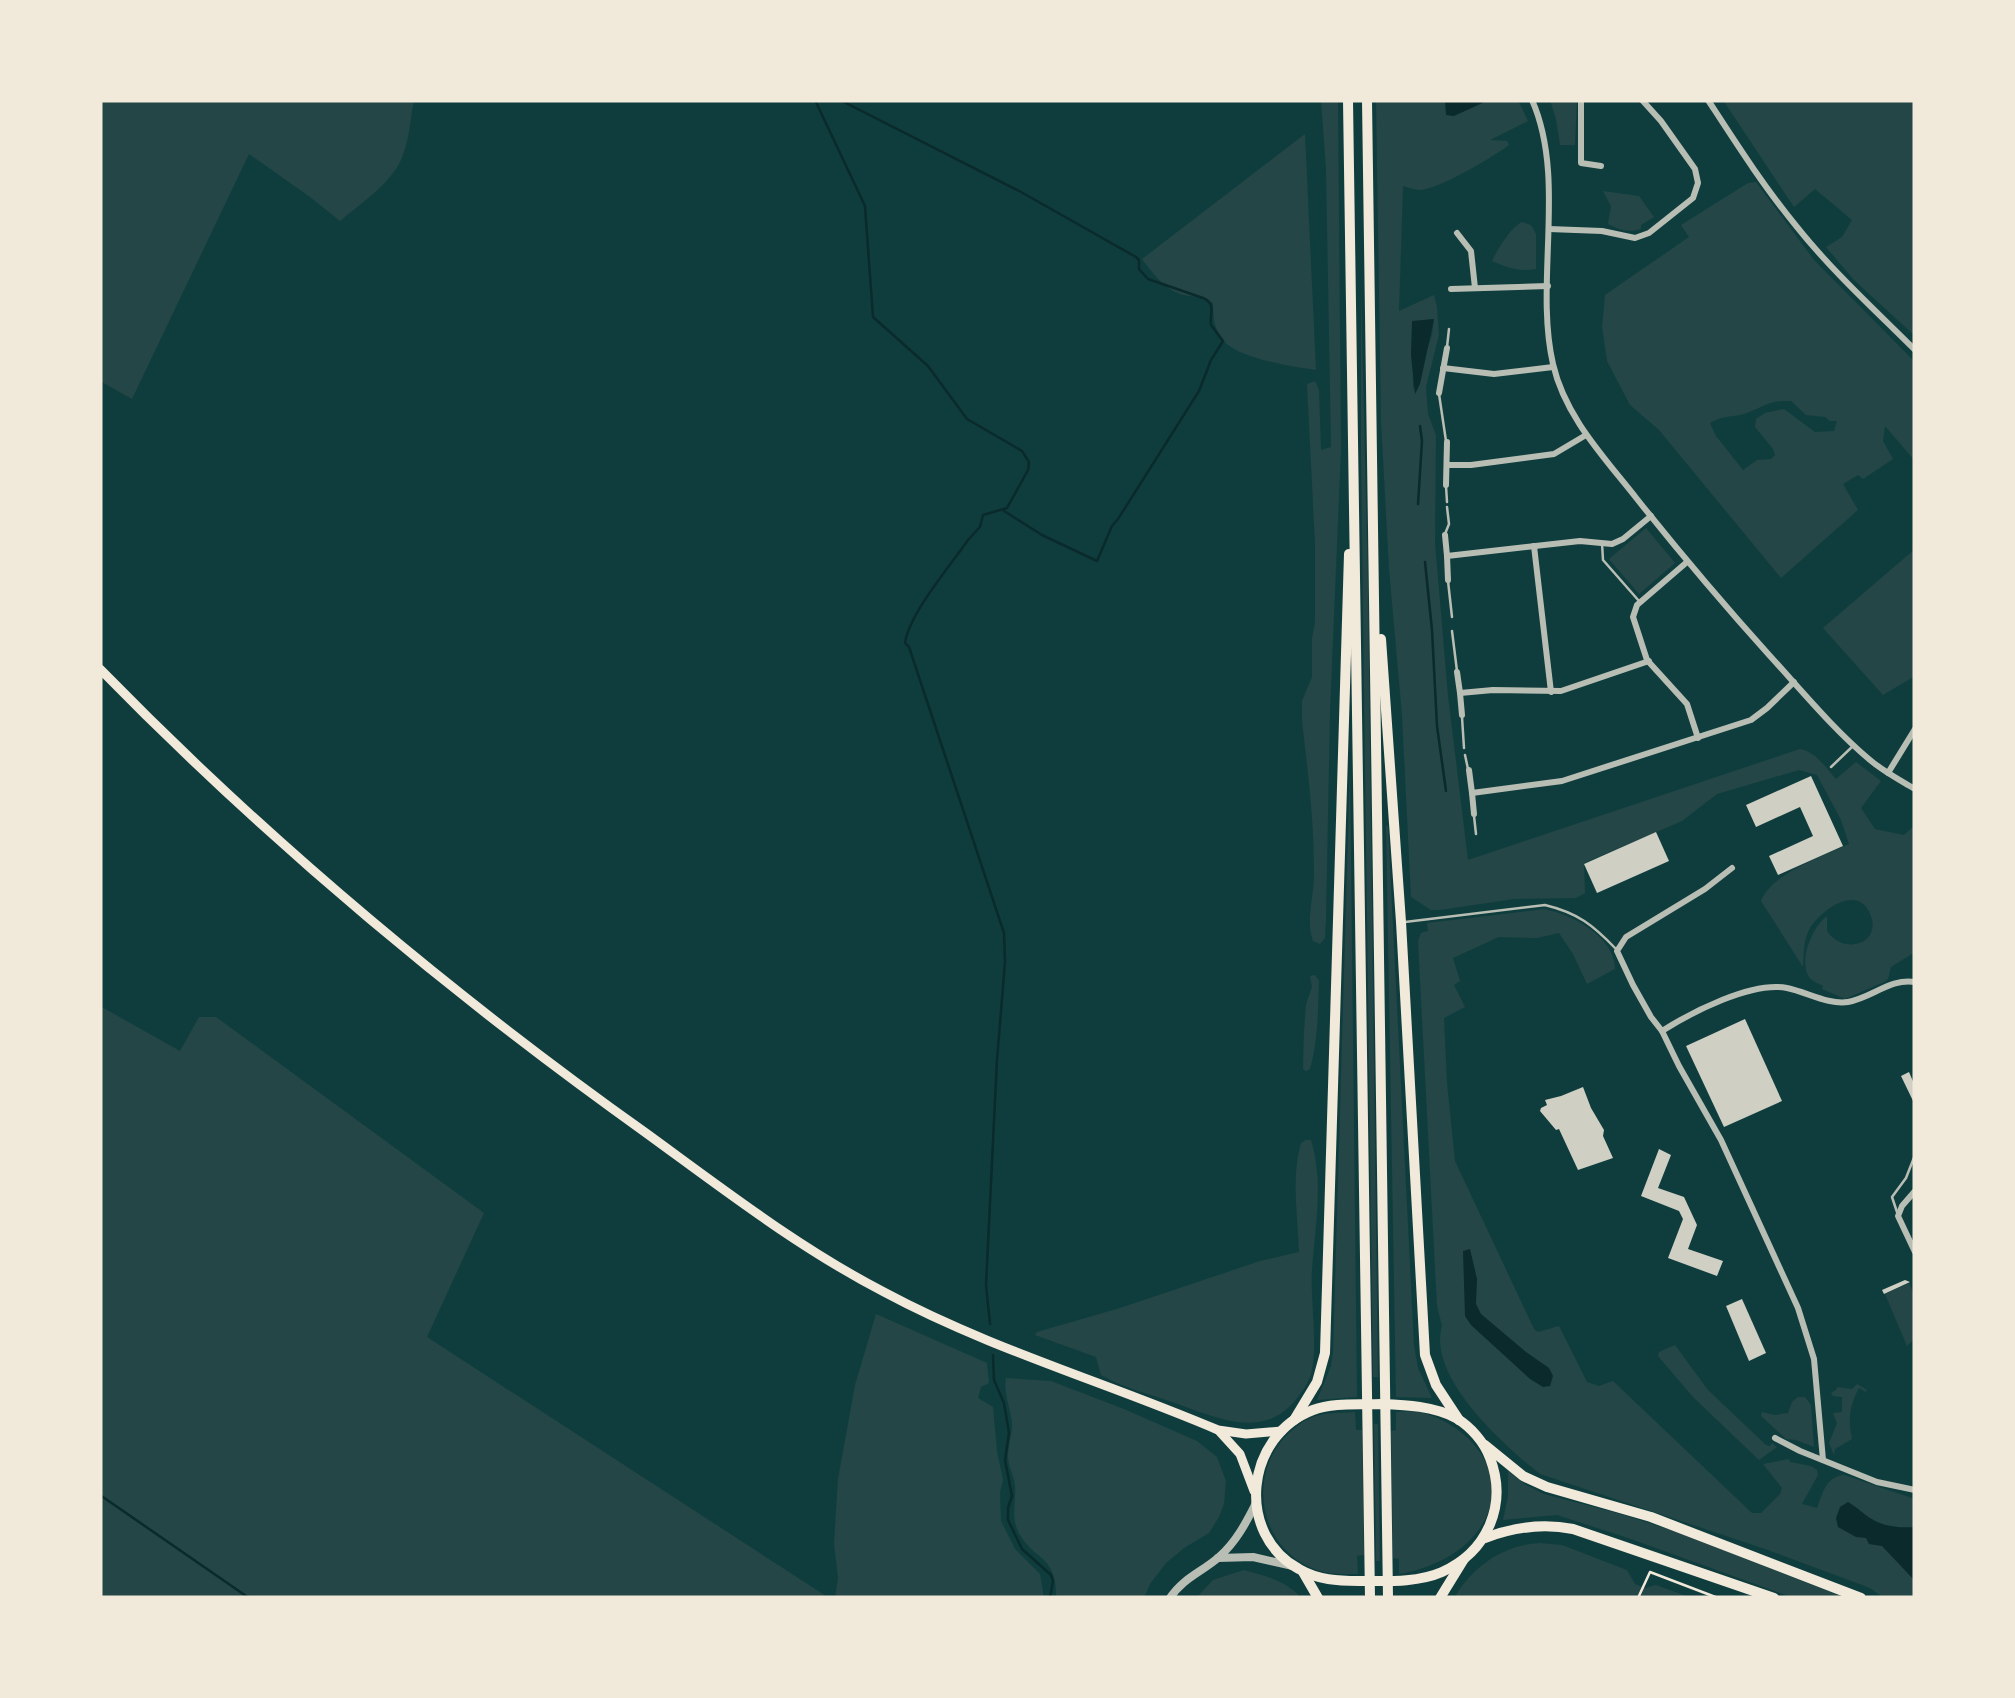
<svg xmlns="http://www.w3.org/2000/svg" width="2015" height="1698" font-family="'Work Sans',sans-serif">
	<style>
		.green { fill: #244646; fill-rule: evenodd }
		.water { fill: #0a2a2b }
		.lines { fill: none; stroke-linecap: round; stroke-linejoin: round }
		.stream { stroke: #0a2a2b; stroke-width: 2.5 }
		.building { fill: #cfcfc3 }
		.path { stroke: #f1e9da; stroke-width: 2.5 }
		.service { stroke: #b8beb3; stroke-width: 2.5 }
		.minor { stroke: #b8beb3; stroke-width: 6 }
		.tertiary { stroke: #b8beb3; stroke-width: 8 }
		.secondary { stroke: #f1e9da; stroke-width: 9 }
		.primary { stroke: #f1e9da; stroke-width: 10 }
		.trunk { stroke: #f1e9da; stroke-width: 10 }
	</style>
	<rect width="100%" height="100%" fill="#0f3d3e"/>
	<g class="green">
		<path d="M100 100H414C410 121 409 145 399 164 386 187 360 204 340 221L310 197 249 154 132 399 100 381Z"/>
		<path d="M1321 100H1338L1341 449 1330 711 1326 919 1325 938 1320 944 1313 941C1305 919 1315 894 1314 871 1314 821 1308 771 1302 722V701L1312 677V638L1315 622V544L1307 384 1315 381 1319 390 1321 450 1331 447 1326 169Z"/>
		<path d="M1376 100H1518L1528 121 1490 140 1507 141 1509 145C1493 157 1438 190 1419 190 1416 190 1406 187 1403 186L1399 311 1434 295 1437 307 1439 335 1426 387 1428 414 1436 435 1435 543 1448 696 1468 860 1800 749C1816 752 1826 768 1836 779L1856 762 1881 781 1861 808 1875 829 1904 835 1915 825V952L1891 967 1888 979 1884 982 1845 999 1822 989 1823 986C1818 983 1812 981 1809 977 1798 960 1813 926 1827 916V931C1843 955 1881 945 1871 916 1859 882 1821 910 1810 928 1803 940 1804 954 1803 967L1761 901C1773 872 1822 857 1849 844L1841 820 1817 775 1799 770 1717 794 1682 821 1584 863 1585 893 1576 898 1514 899 1440 910H1431L1411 897 1402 715 1389 569 1381 421ZM1434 319 1432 335 1413 390 1412 322Z"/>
		<polygon points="1550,100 1577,100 1575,145 1560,145 1556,119"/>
		<polygon points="1723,100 1915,100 1915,336 1854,280 1826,247 1842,237 1852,220 1815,189 1794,207"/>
		<path d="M1305 134 1316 370C1293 367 1238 358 1224 341 1214 330 1213 317 1213 303 1201 294 1193 298 1180 294 1163 288 1152 272 1142 259Z"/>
		<path d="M1756 182 1814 260 1915 362V461L1885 426 1883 441 1893 459 1863 479 1858 475 1843 484 1858 510 1781 578 1659 430 1630 405 1607 361 1602 327 1605 295 1689 237 1681 225 1748 183ZM1779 401H1791L1806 415 1825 417 1830 421H1837L1834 431 1815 432 1784 409 1765 413 1756 419 1755 427 1773 449 1775 455 1771 459 1757 460 1743 470 1716 436 1710 423C1721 416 1732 417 1744 414 1756 410 1766 403 1779 401Z"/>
		<path d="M1603 191 1639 196 1654 217 1641 225V229C1628 233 1620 230 1608 224L1611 206Z"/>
		<path d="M1522 222 1531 225 1536 234V269C1519 272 1508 268 1492 261 1497 250 1511 227 1522 222Z"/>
		<polygon points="1361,289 1368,587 1378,1377 1373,1377 1361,459"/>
		<polygon points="1646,528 1675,563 1639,594 1609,559"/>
		<polygon points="1915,549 1915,676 1883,695 1823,628"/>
		<polygon points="1350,766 1357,1397 1317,1400 1331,1366 1333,1352"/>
		<polygon points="1386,826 1388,826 1414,1346 1418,1368 1432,1398 1396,1397"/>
		<path d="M1544 909C1572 914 1615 937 1615 969L1587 984 1573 954 1559 933 1537 938 1499 937 1453 958 1460 981 1454 985 1465 1007 1444 1018 1447 1083 1455 1161 1534 1329 1538 1332 1559 1326 1587 1382 1599 1386 1613 1381 1752 1513H1761L1780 1494 1782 1488 1763 1464 1789 1459 1790 1462 1811 1466 1817 1470 1818 1475 1802 1504 1817 1508C1823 1492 1826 1477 1844 1475L1915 1499V1598H1884L1870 1588 1765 1549 1540 1474C1504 1445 1427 1377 1442 1326L1437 1306 1418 941 1421 933 1428 931 1427 923Z"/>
		<path d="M1315 975 1319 981C1318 1010 1318 1041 1310 1069L1306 1071 1303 1069 1304 1031 1306 1004 1312 987 1310 976Z"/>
		<polygon points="100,1006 180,1051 199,1017 216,1017 484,1213 427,1337 829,1598 100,1598"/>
		<path d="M1306 1140H1311C1324 1182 1315 1227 1312 1270 1310 1301 1319 1351 1310 1377 1306 1387 1300 1395 1293 1403 1259 1440 1213 1416 1172 1402 1148 1394 1122 1387 1101 1375L1096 1357 1035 1335 1037 1332 1120 1308 1260 1261 1299 1252C1298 1218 1291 1177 1301 1143Z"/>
		<polygon points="1909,1283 1915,1297 1915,1338 1907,1346 1885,1294"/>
		<polygon points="876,1314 987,1363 989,1383 981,1387 978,1398 993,1407 997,1451 1003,1480 1000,1492 1001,1521 1015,1549 1040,1574 1044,1598 835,1598 838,1578 834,1543 838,1479 855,1385"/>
		<polygon points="1675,1345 1708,1390 1766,1445 1770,1446 1772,1443 1777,1447 1759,1460 1693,1397 1658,1356 1659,1352"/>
		<path d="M1006 1378 1051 1381 1124 1409 1197 1441 1217 1457 1226 1481 1224 1504 1219 1517 1209 1533 1184 1548 1166 1563 1150 1584 1144 1598H1056C1058 1552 1029 1561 1016 1526 1012 1513 1016 1499 1015 1486 1014 1476 1008 1466 1008 1456 1008 1445 1012 1435 1012 1424 1011 1409 1003 1393 1006 1378Z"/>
		<path d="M1857 1384 1867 1390 1866 1392 1859 1388C1849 1406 1848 1420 1852 1439L1835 1449 1834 1455 1829 1443 1837 1423 1833 1413 1842 1412V1397L1833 1396 1831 1393 1836 1390 1837 1387 1852 1389Z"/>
		<polygon points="1798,1397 1805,1397 1811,1405 1814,1447 1796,1440 1786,1439 1761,1416 1762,1412 1775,1415 1788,1413 1792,1402"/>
		<path d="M1415 1411C1458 1419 1505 1460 1489 1510 1476 1548 1435 1568 1399 1574V1559L1393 1558 1391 1431 1396 1430V1412Z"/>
		<path d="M1355 1412 1356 1430H1362L1364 1555 1357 1556 1358 1574C1342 1574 1327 1575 1312 1568 1257 1545 1247 1471 1290 1432 1298 1425 1306 1419 1316 1416 1329 1412 1343 1413 1355 1412Z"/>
		<polygon points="1374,1424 1378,1424 1380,1561 1376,1561"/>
		<polygon points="1508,1471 1526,1485 1544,1494 1617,1513 1681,1533 1846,1598 1794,1598 1631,1539 1557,1515 1503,1520 1508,1496"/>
		<path d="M1540 1543 1562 1545 1627 1570 1635 1584 1645 1588 1656 1585 1692 1598H1454C1473 1566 1503 1545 1540 1543Z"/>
		<path d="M1244 1570C1265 1576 1286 1580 1301 1598H1196L1213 1580Z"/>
	</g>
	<g class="water">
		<polygon points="1445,100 1489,100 1454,116 1446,115"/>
		<polygon points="1434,319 1420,384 1415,394 1411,355 1412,321"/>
		<polygon points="1470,1249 1477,1279 1476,1304 1481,1314 1526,1352 1549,1368 1553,1376 1550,1386 1543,1387 1530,1379 1471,1325 1465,1316 1463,1251"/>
		<path d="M1848 1502C1857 1507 1862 1513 1870 1518 1883 1527 1900 1528 1915 1527V1581L1882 1546 1869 1544 1866 1538 1856 1537 1838 1527 1836 1518 1840 1507Z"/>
	</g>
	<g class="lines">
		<g class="stream">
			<path d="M815 100 865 206 873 317 928 366 967 419 1022 451 1029 462 1028 470 1007 508 983 515 980 527 968 540C950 566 909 614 905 643L909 647 1004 933 1005 962 997 1060 986 1285 990 1324"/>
			<path d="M840 100 1021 192 1136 257 1139 260V269L1148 279 1203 298C1217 304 1209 314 1211 325L1223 341 1211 360 1199 391 1118 519 1112 526 1097 561 1042 535 1004 511"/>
			<polyline points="1418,504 1422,441 1420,426"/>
			<polyline points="1425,562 1432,630 1437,726 1446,791"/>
			<polyline points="100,1310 100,1325"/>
			<polyline points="993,1355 994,1380 1004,1403 1009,1433 1005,1460 1012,1496 1008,1508 1008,1520 1022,1549 1051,1575 1053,1581 1050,1598"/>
			<polyline points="100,1495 249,1598"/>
		</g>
	</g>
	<g class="building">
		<polygon points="1811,776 1843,846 1778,875 1769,856 1813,836 1800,807 1756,827 1746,805"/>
		<polygon points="1656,832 1669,861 1597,893 1584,864"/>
		<polygon points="1745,1019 1782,1101 1724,1127 1686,1046"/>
		<polygon points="1909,1072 1915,1086 1915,1105 1901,1076"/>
		<polygon points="1583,1087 1591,1108 1604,1130 1603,1136 1613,1158 1578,1170 1559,1129 1556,1130 1540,1111 1541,1108 1547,1105 1545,1100 1561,1096"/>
		<polygon points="1659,1149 1671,1155 1658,1188 1684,1197 1697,1225 1688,1249 1723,1261 1717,1276 1668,1258 1683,1219 1679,1211 1641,1196"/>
		<polygon points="1905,1280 1910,1282 1884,1294 1882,1290"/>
		<polygon points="1742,1299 1766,1353 1749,1361 1726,1306"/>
	</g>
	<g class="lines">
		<polyline class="path" points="1638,1598 1650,1572 1718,1598"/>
		<g class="service">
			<polyline points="1447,347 1449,329"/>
			<polyline points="1439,394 1446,441"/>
			<polyline points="1446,486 1447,502"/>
			<polyline points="1445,534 1449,524 1447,507"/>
			<polyline points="1602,543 1603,560 1639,601"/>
			<polyline points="1448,581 1452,617"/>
			<polyline points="1452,631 1457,671"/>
			<polyline points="1462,717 1464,748"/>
			<polyline points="1465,755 1468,769"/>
			<polyline points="1831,767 1853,746"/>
			<polyline points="1474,816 1476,834"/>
			<path d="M1405 922 1545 905C1578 913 1593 925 1616 949"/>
			<polyline points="1897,1212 1892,1197 1906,1178 1915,1155"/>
		</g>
		<g class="minor">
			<path d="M1532 100C1567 179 1534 282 1553 364 1565 417 1605 458 1637 499 1680 553 1724 605 1770 656 1801 690 1834 730 1870 760 1884 772 1900 780 1915 789"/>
			<polyline points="1581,100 1581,163 1601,166"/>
			<path d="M1708 100C1736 143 1764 187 1797 227 1832 271 1875 310 1915 350"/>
			<polyline points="1549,229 1602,231 1635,238 1649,233 1693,198 1698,183 1695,169 1661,121 1642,100"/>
			<polyline points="1457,233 1471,251 1475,288"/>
			<polyline points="1451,289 1548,286"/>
			<polyline points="1443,368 1494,374 1553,367"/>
			<polyline points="1439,393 1447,348"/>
			<polyline points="1447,465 1471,465 1554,454 1586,435"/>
			<polyline points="1446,485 1447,442"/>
			<polyline points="1445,535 1447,556 1580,541 1612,544 1623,539 1651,516"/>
			<polyline points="1534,546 1551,692"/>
			<polyline points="1447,556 1448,580"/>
			<polyline points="1687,562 1637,605 1633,617 1647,660 1687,704 1698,738"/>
			<polyline points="1457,672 1460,693"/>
			<polyline points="1462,715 1460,693 1493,690 1561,691 1649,661"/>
			<polyline points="1469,770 1472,793 1562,781 1751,720 1767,708 1794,682"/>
			<polyline points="1888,773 1915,729"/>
			<polyline points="1472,793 1474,814"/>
			<polyline points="1732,868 1705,889 1626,937 1617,951 1633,985 1651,1017 1662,1031 1679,1066 1721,1140 1798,1308 1814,1359 1823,1460"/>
			<path d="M1662 1031C1692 1012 1752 981 1787 988 1807 992 1828 1005 1848 1002 1872 998 1890 978 1915 982"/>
			<polyline points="1915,1191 1902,1206 1898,1216 1915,1252"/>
			<polyline points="1775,1438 1800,1451 1877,1482 1915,1490"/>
		</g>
		<g class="tertiary">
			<polyline points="1218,1558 1253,1557 1293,1566"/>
			<path d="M1170 1598C1183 1578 1202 1572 1219 1557 1236 1542 1246 1523 1256 1503"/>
		</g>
		<g class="secondary">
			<path d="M100 669C267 840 451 994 646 1133 723 1189 799 1248 884 1292 990 1349 1108 1383 1218 1430L1246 1434 1282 1431"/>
			<polyline points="1220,1432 1240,1454 1254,1491"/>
		</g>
		<g class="primary">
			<path d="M1381 1404C1407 1405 1433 1406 1456 1418 1471 1427 1484 1442 1490 1458 1508 1505 1487 1552 1442 1572 1417 1583 1385 1581 1359 1581 1338 1581 1318 1580 1299 1569 1235 1534 1245 1436 1313 1410 1334 1402 1359 1405 1381 1404Z"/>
			<polyline points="1485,1445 1523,1476 1547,1487 1651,1517 1861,1598"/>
			<path d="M1485 1538C1514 1527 1542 1523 1573 1529L1774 1598"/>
		</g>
		<g class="trunk">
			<polyline points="1348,100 1370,1598"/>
			<polyline points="1367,100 1388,1598"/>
			<polyline points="1381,639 1401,922 1425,1355 1436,1385 1459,1420"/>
			<polyline points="1294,1420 1317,1382 1325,1353 1349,554"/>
			<polyline points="1303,1572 1318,1598"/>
			<polyline points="1440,1598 1464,1559"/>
		</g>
	</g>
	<rect width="2015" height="1698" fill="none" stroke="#f1e9da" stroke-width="205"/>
</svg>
